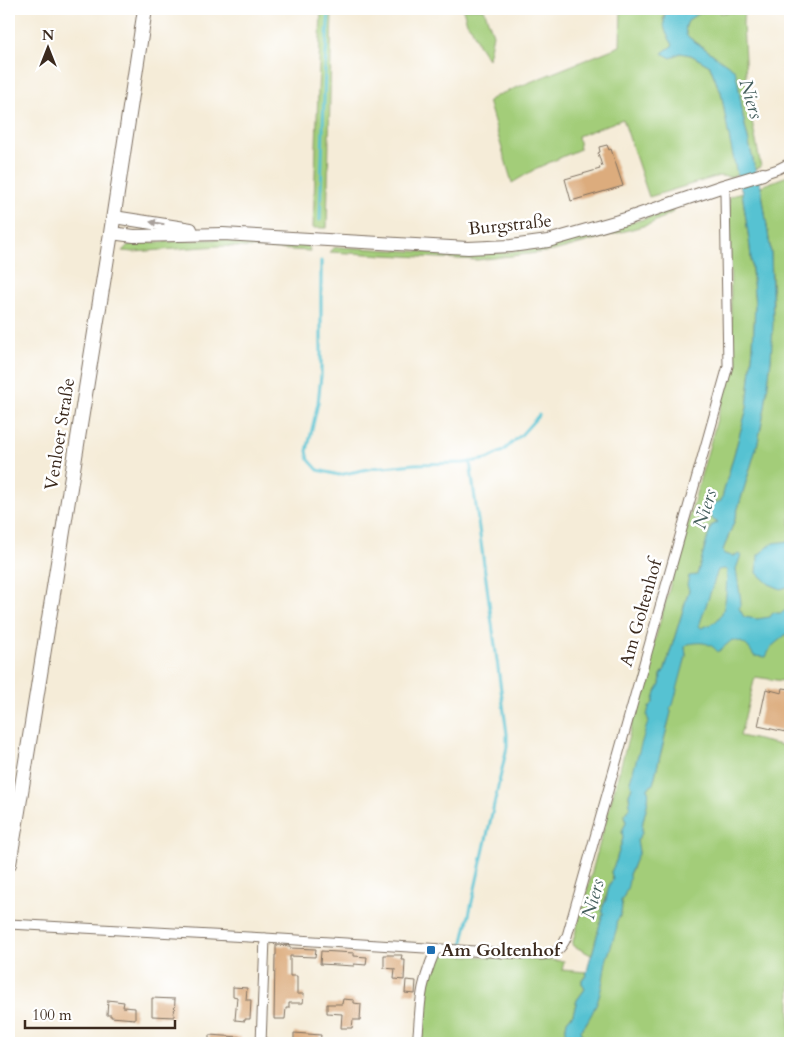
<svg xmlns="http://www.w3.org/2000/svg" width="799" height="1052" font-family="Cardo,serif">
	<style>
		.green { fill: #a3cd79; stroke: #6f7c4c }
		.water { fill: #57c2d2; stroke: #497678; fill-rule: evenodd }
		.lines { fill: none; stroke-linecap: round; stroke-linejoin: round }
		.stream { stroke: #57c2d2; stroke-width: 3 }
		.building { fill: #dcac7d }
		.street-casing { stroke: #7c6e5f; stroke-width: 11 }
		.secondary-casing { stroke: #7c6e5f; stroke-width: 14 }
		.primary-casing { stroke: #7c6e5f; stroke-width: 16 }
		.street { stroke: #fff; stroke-width: 9 }
		.secondary { stroke: #fff; stroke-width: 12 }
		.primary { stroke: #fff; stroke-width: 14 }
		.oneway { fill: #a79f9a }
		.poi-dot { fill: #1f6fb2; stroke: #fff; stroke-width: 2 }
		.labels { text-anchor: middle; dominant-baseline: central; stroke-width: 5; stroke-linejoin: round; paint-order: stroke }
		.street-label { font-size: 18px; fill: #3b2a1e; stroke: #fff }
		.poi-label { font-size: 18px; font-weight: bold; fill: #3b2a1e; stroke: #fff; text-anchor: start }
		.water-label { font-size: 19px; font-style: italic; fill: #455f5d; stroke: #fff }
	</style>
	<rect width="100%" height="100%" fill="#fff"/>
	<filter id="ink" filterUnits="userSpaceOnUse"><feTurbulence type="fractalNoise" baseFrequency=".02" numOctaves="2"/><feDisplacementMap in="SourceGraphic" scale="10" xChannelSelector="R" yChannelSelector="G"/><feConvolveMatrix kernelMatrix="1 2 1 2 8 2 1 2 1" color-interpolation-filters="sRGB"/></filter>
	<filter id="wash" filterUnits="userSpaceOnUse"><feTurbulence type="fractalNoise" baseFrequency=".0096" numOctaves="4" result="noise"/><feDisplacementMap in="SourceGraphic" scale="20" xChannelSelector="R" yChannelSelector="G"/><feGaussianBlur stdDeviation="1.12" result="paint"/><feColorMatrix in="noise" values="0 0 0 0 0 0 0 0 0 0 0 0 0 0 0 0 0 1.4 0 .05"/><feComposite in="paint" operator="in"/></filter>
	<g filter="url(#wash)">
		<rect width="100%" height="100%" fill="#f5ecd8"/>
		<g class="green">
			<polygon points="321,9 332,9 327,228 313,228"/>
			<polygon points="463,9 484,9 493,34 488,59 478,44 472,29 467,23"/>
			<polygon points="621,9 666,9 663,19 673,45 663,53 680,53 691,55 710,66 717,84 721,92 737,175 730,177 719,176 649,197 623,119 578,136 580,149 537,168 512,183 488,101 498,95 620,46"/>
			<path d="M711 9H723L720 13 735 12V9H744L743 24 747 95 761 167 755 169 743 117 738 83 714 55 687 36C680 19 699 13 711 9Z"/>
			<path d="M790 175V682L755 677 740 736 790 747V1043H582L583 1039 581 1030 586 1024 597 1001 603 980V974L606 960 611 947 616 922C621 917 623 907 621 901L624 896 629 874 632 869 635 859 639 852 637 840 642 833C641 817 651 802 648 788L653 784 671 712 670 708 686 656 685 647 699 626 723 550 734 522 758 442 765 407 771 360 773 302 771 253 761 186Z"/>
			<path d="M742 192 750 247 755 305 753 347 747 408 721 501 710 505 709 509 702 520 704 522 706 517 711 515 718 522 711 526 697 576 689 590 665 669 661 675 660 685 656 692 653 703 649 707 650 722 631 781 632 787 629 794 630 806 625 814 626 823 622 831 623 838 616 861 611 872 613 880C606 887 608 898 602 906L605 913 602 916 593 951 591 955 572 945 659 625 732 366 729 197Z"/>
			<polygon points="673,210 673,212 650,224 554,251 477,260 330,252 334,248 339,247 477,255 550,247"/>
			<polygon points="221,239 302,244 309,247 310,251 219,246 134,252 122,251 128,245 138,243"/>
			<path d="M439 954 564 961 562 970 587 972 586 976 582 979V984L585 989 577 1000 573 1014 567 1021 564 1039 565 1043H421C424 1010 424 984 439 954Z"/>
		</g>
		<g class="water">
			<path d="M666 9H711C699 13 680 19 687 36L735 70 738 83 743 117 755 169 761 186 771 253 773 324 771 360 765 407 758 442 734 522 723 550 724 554 733 556 739 554 741 555 736 569 741 601 739 608 744 617 757 619 770 617 773 612C781 615 784 612 790 606V631L771 647 766 657 754 656C748 645 744 642 732 640L718 652C709 641 700 642 688 644L685 647 686 656 673 705 670 708 671 712 653 784 648 788C651 803 641 817 642 833L637 840 639 852C635 859 633 867 629 874 630 883 626 893 621 901 623 907 621 917 616 922L617 927C614 938 610 949 606 961 605 967 604 974 603 980 600 998 592 1017 581 1030L583 1039 582 1043H565L564 1039 567 1021 573 1014 577 1000 585 989 582 984V979L586 976 590 959 593 951 602 916 604 913 602 912C602 906 604 905 606 900 608 893 607 886 613 880L611 872 616 861 623 838 622 831 626 823 625 814 630 806 629 794 632 787 630 781 647 725 649 722 647 716 649 707 653 703 656 692 660 685 661 675 665 669 689 590 687 585 689 576 697 575 711 526 718 522 713 520 711 515 706 517 704 522 702 521C703 513 708 512 710 505L721 501 747 408 753 347 755 305 750 247 742 192 737 175 728 132 721 92 717 84 710 66 691 55 680 53 671 58 662 53 673 45C664 30 662 26 666 9ZM724 569 727 570C726 584 728 612 716 621 713 624 706 626 701 628L699 626 718 570Z"/>
			<polygon points="790,541 790,586 781,589 769,584 757,573 758,555 773,543"/>
		</g>
		<g class="lines">
			<g class="stream">
				<polyline points="320,220 325,68 329,9"/>
				<polyline points="321,261 321,376 318,403 307,451 309,460 318,470 339,475 373,468 415,464 464,463 487,459 503,451 522,434 539,415"/>
				<polyline points="462,946 507,747 507,734 470,462"/>
			</g>
		</g>
		<g id="blocks">
			<g class="building">
				<polygon points="607,145 609,150 611,149 623,186 571,201 565,179 600,169 599,167 602,166 598,153 600,152 599,147"/>
				<polygon points="783,688 790,689 790,733 758,726 766,689 782,693"/>
				<polygon points="276,945 290,946 290,948 316,949 315,957 290,956 290,976 297,976 297,994 304,994 303,1003 289,1003 289,1008 286,1008 285,1019 274,1019 275,955 276,955"/>
				<polygon points="321,951 354,953 354,956 367,957 366,965 354,964 354,966 320,964"/>
				<polygon points="384,955 402,955 401,960 405,960 404,980 394,979 395,969 384,968"/>
				<polygon points="406,980 416,981 415,994 405,993"/>
				<polygon points="233,987 247,988 246,1000 251,1000 250,1019 245,1019 245,1021 235,1020 237,997 233,996"/>
				<polygon points="152,998 175,999 174,1017 152,1016"/>
				<polygon points="343,999 354,1000 354,1003 361,1004 360,1020 353,1020 352,1028 341,1028 342,1014 327,1013 327,1004 342,1004"/>
				<polygon points="108,1000 124,1002 123,1007 135,1008 135,1019 111,1017 111,1015 107,1015"/>
				<polygon points="294,1033 321,1035 320,1043 294,1043"/>
				<polygon points="209,1035 240,1037 239,1043 209,1043"/>
			</g>
		</g>
	</g>
	<g filter="url(#ink)">
		<use href="#blocks" fill-opacity="0" stroke="#7c6e5f" stroke-width="1"/>
		<g class="lines">
			<g class="street-casing">
				<g id="street">
					<polyline points="763,174 778,169 790,163"/>
					<path d="M9 924 265 938 538 955C554 955 561 951 567 936L728 366 725 194 723 186"/>
					<polyline points="261,1043 265,938"/>
					<path d="M417 1043C419 1029 419 1014 421 999 423 982 429 965 436 949"/>
				</g>
			</g>
			<g class="secondary-casing">
				<g id="secondary">
					<polyline points="114,217 191,229"/>
					<polyline points="111,233 134,236 223,234 468,248 511,246 548,241 629,218 723,186 763,174"/>
				</g>
			</g>
			<g class="primary-casing">
				<polyline id="primary" points="9,864 18,811 111,233 145,9"/>
			</g>
			<use href="#street" class="street"/>
			<use href="#secondary" class="secondary"/>
			<use href="#primary" class="primary"/>
		</g>
		<defs><path id="oneway-solid" d="M-6-.8H1V-3.2L6.5 0L1 3.2V.8H-6Z" transform="scale(1.25)"/></defs>
		<use class="oneway" href="#oneway-solid" transform="translate(157 223) rotate(-171)"/>
	</g>
	<rect class="poi-dot" x="426" y="945" width="10" height="10" rx="2.5"/>
	<g class="labels">
		<g class="street-label">
			<text transform="translate(510 225) rotate(-6)">Burgstraße</text>
			<text transform="translate(60 434) rotate(-81)">Venloer Straße</text>
			<text transform="translate(641 613) rotate(-74)">Am Goltenhof</text>
		</g>
		<g class="poi-label">
			<text x="441" y="950">Am Goltenhof</text>
		</g>
		<g class="water-label">
			<text transform="translate(751 99) rotate(73)">Niers</text>
			<text transform="translate(705 509) rotate(-73)">Niers</text>
			<text transform="translate(593 899) rotate(-75)">Niers</text>
		</g>
	</g>
	<rect width="799" height="1052" fill="none" stroke="#fff" stroke-width="30"/>
	<g transform="translate(48 48)" stroke="#ffffff" stroke-width="4" paint-order="stroke">
	<path d="M0-4L9 19L0 12L-9 19Z" fill="#3b2a1e"/>
	<text y="-8" font-size="14" font-weight="bold" text-anchor="middle" fill="#3b2a1e">N</text>
	</g>
	<path d="M25 1020v8h150v-8" fill="none" stroke="#3b2a1e" stroke-width="2.5"/>
	<text x="32" y="1020" font-size="15" fill="#3b2a1e" stroke="#ffffff" stroke-width="4" paint-order="stroke">100 m</text>
</svg>
